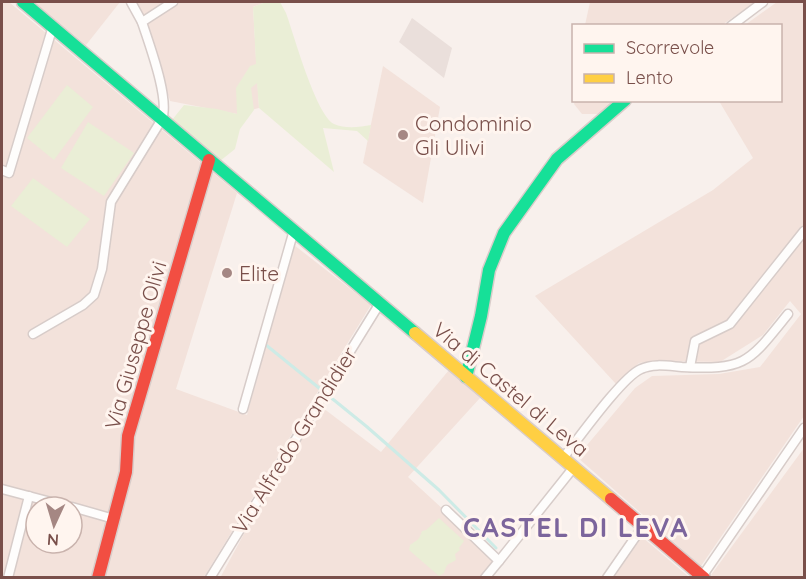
<svg xmlns="http://www.w3.org/2000/svg" width="806" height="579" font-family="Quicksand,sans-serif">
	<style>
		.residential { fill: #f3e2db; fill-rule: evenodd }
		.industrial { fill: #eadfdb }
		.green { fill: #eaeed6 }
		.lines { fill: none; stroke-linecap: round; stroke-linejoin: round }
		.stream { stroke: #cdebe6; stroke-width: 3 }
		.street-casing { stroke: #d7ccc9; stroke-width: 11 }
		.fast-casing { stroke: #d9cdca; stroke-width: 15 }
		.slow-casing { stroke: #d9cdca; stroke-width: 15 }
		.jam-casing { stroke: #d9cdca; stroke-width: 15 }
		.street { stroke: #fefdfc; stroke-width: 8 }
		.fast { stroke: #16e098; stroke-width: 12 }
		.slow { stroke: #ffcf43; stroke-width: 12 }
		.jam { stroke: #f24e42; stroke-width: 12 }
		.poi-dot { fill: #a58783; stroke: #fff5ef; stroke-width: 2 }
		.labels { text-anchor: middle; dominant-baseline: central; stroke-width: 6; stroke-linejoin: round; paint-order: stroke }
		.poi-label { font-size: 21px; fill: #794f4a; stroke: #fff5ef; text-anchor: start }
		.street-label { font-size: 21px; fill: #794f4a; stroke: #fff5ef }
		.district-label { font-size: 27px; font-weight: bold; letter-spacing: 1.5px; fill: #7c659c; stroke: #fff5ef }
	</style>
	<rect width="100%" height="100%" fill="#f8f0ec"/>
	<g class="residential">
		<path d="M2 2H9L237 193 176 389 247 415 294 245 371 305 204 577H2ZM36 507H72V543H36Z"/>
		<polygon points="34,2 120,2 86,45"/>
		<polygon points="135,2 266,2 253,7 259,108 237,114 170,101 160,68"/>
		<polygon points="590,2 755,2 722,25 585,25"/>
		<polygon points="777,2 804,2 804,416 701,566 577,457 635,388 652,376 719,374 760,367 801,314 790,301 763,335 720,362 653,361 639,363 616,384 535,296 713,190 753,158 719,101 780,100 780,26 745,25"/>
		<polygon points="383,66 440,107 423,203 363,163"/>
		<polygon points="575,101 617,101 599,114 582,114 574,104"/>
		<polygon points="449,370 480,398 408,477 495,557 488,577 220,578 270,486 304,434 311,430 323,408 381,452"/>
		<polygon points="804,448 804,577 714,577 711,575"/>
		<polygon points="642,537 689,577 614,577"/>
	</g>
	<polygon class="industrial" points="412,18 452,48 444,78 399,42"/>
	<g class="green">
		<path d="M266 2H280L286 13C294 35 316 115 334 124 345 129 360 127 371 125L368 141 357 131 323 128 334 172 259 108 257 83 251 88 254 110 240 129 235 149 220 161 172 120 184 105 217 109 237 114 236 88 250 66 256 64 253 7Z"/>
		<polygon points="67,85 93,107 54,160 27,138"/>
		<polygon points="88,122 134,153 104,196 61,168"/>
		<polygon points="33,178 90,219 67,247 11,206"/>
		<path d="M439 518 464 541 459 548 460 550 455 554 456 560C446 566 448 562 444 573L439 576 409 550 410 545C418 539 418 542 422 531L426 530Z"/>
	</g>
	<g class="lines">
		<polyline class="stream" points="266,345 366,426 439,490 496,548"/>
		<g class="street-casing">
			<g id="street">
				<polyline points="131,2 142,22"/>
				<polyline points="731,26 763,2"/>
				<polyline points="2,170 9,173 53,26"/>
				<path d="M33 334 83 305 94 295 102 269 111 202 162 119C170 99 149 44 142 22L173 2"/>
				<polyline points="690,367 695,341 730,324 804,231"/>
				<polyline points="243,409 294,230"/>
				<path d="M563 458C579 438 622 377 641 369 653 363 669 366 682 367 747 370 749 362 788 314"/>
				<polyline points="2,489 70,507"/>
				<polyline points="72,507 114,519"/>
				<polyline points="446,510 499,561 485,578"/>
				<polyline points="499,561 574,467"/>
				<polyline points="8,578 29,496"/>
				<polyline points="210,578 380,303"/>
				<polyline points="607,578 643,526"/>
				<polyline points="701,578 804,428"/>
			</g>
		</g>
		<g class="fast-casing">
			<g id="fast">
				<polyline points="23,2 415,333"/>
				<polyline points="466,377 481,316 489,270 504,233 557,159 625,100"/>
			</g>
		</g>
		<g class="slow-casing">
			<polyline id="slow" points="415,333 611,499"/>
		</g>
		<g class="jam-casing">
			<g id="jam">
				<polyline points="611,499 704,578"/>
				<polyline points="98,578 126,472 128,436 209,160"/>
			</g>
		</g>
		<use href="#street" class="street"/>
		<use href="#fast" class="fast"/>
		<use href="#slow" class="slow"/>
		<use href="#jam" class="jam"/>
	</g>
	<g class="poi-dot">
		<circle cx="403" cy="135" r="6"/>
		<circle cx="227" cy="273" r="6"/>
	</g>
	<g class="labels">
		<g class="poi-label">
			<text x="415" y="123">Condominio<tspan x="415" dy="24">Gli Ulivi</tspan></text>
			<text x="239" y="273">Elite</text>
		</g>
		<g class="street-label">
			<text transform="translate(135 345) rotate(-74)">Via Giuseppe Olivi</text>
			<text transform="translate(511 389) rotate(40)">Via di Castel di Leva</text>
			<text transform="translate(294 440) rotate(-58)">Via Alfredo Grandidier</text>
		</g>
		<g class="district-label">
			<text x="576" y="527">CASTEL DI LEVA</text>
		</g>
	</g>
	<rect width="806" height="579" fill="none" stroke="#794f4a" stroke-width="6"/>
	<rect x="572" y="24" width="210" height="78" fill="#fff5ef" stroke="#c9b3ad" stroke-width="1.5"/>
	<rect x="584" y="44" width="30" height="9" fill="#16e098" stroke="#c9b3ad" stroke-width="1.5"/>
	<text x="626" y="54" font-size="18" fill="#794f4a">Scorrevole</text>
	<rect x="584" y="74" width="30" height="9" fill="#ffcf43" stroke="#c9b3ad" stroke-width="1.5"/>
	<text x="626" y="84" font-size="18" fill="#794f4a">Lento</text>
	<g transform="translate(54 525) rotate(184)"><circle r="28" fill="#fff5ef" stroke="#c9b3ad" stroke-width="1.5"/>
	<path d="M0-4.5L10 22L0 15L-10 22Z" fill="#a58783"/>
	<text y="-9" font-size="16" font-weight="bold" text-anchor="middle" fill="#794f4a">N</text>
	</g>
</svg>
